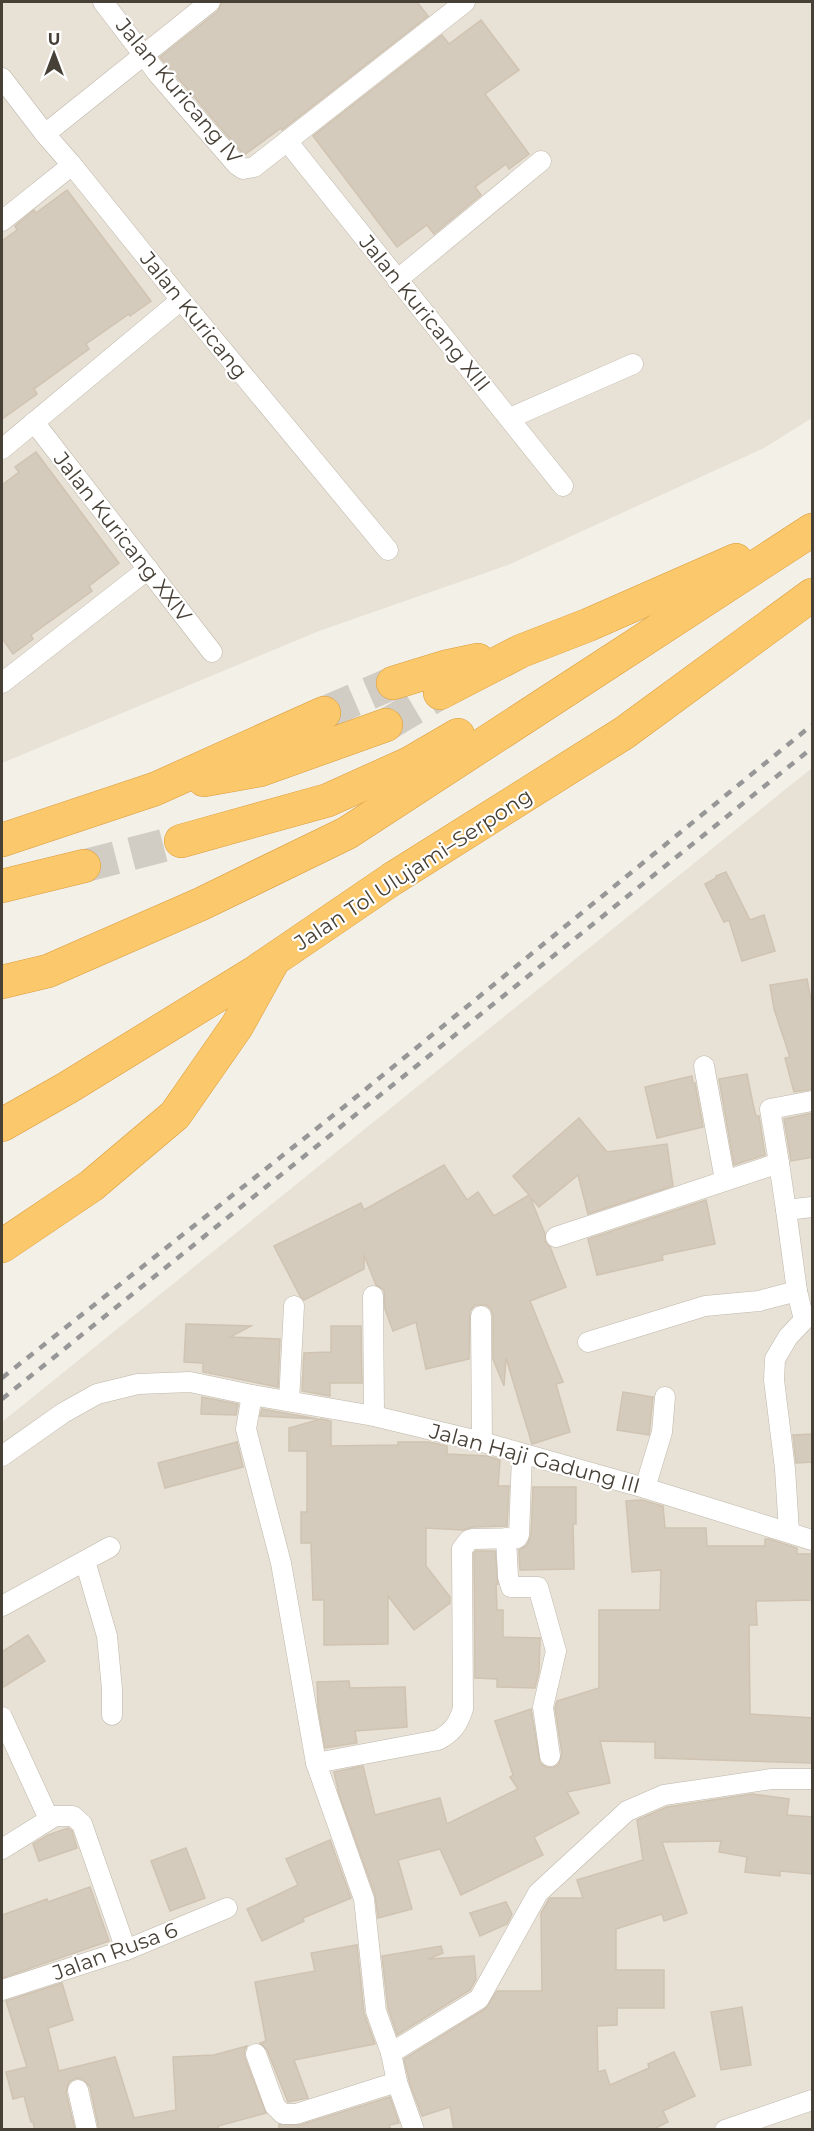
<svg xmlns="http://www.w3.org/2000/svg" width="814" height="2131" font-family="Montserrat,sans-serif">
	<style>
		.residential { fill: #e7e1d6 }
		.building { fill: #d5cbbd; stroke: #d0c3b1; stroke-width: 1.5 }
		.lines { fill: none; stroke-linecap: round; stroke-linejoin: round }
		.highway-tunnel { stroke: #d1cdc5; stroke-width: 33; stroke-dasharray: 33 16; stroke-linecap: butt }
		.street-casing { stroke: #bfb7aa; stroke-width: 21 }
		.highway-casing { stroke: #db9c3b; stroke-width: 34 }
		.street { stroke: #fff; stroke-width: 20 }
		.highway { stroke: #fbc86b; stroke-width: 33 }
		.rail { stroke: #979797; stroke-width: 4.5; stroke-dasharray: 8 8; stroke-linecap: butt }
		.labels { text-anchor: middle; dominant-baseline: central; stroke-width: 4.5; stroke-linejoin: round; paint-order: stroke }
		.street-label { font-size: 21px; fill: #474037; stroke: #fff }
	</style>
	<rect width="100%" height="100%" fill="#f3f0e8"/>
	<g class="residential">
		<polygon points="2,2 812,2 812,418 764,448 508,565 319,631 2,763"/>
		<polygon points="812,768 812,2129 2,2129 2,1422"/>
	</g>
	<g class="building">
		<polygon points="222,2 417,2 428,16 282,130 281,128 244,155 160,57 218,11"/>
		<polygon points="481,20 519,70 485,94 529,154 509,169 506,164 475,187 481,195 434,234 427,225 397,247 313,136 442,35 449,44"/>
		<polygon points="67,190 151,301 130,316 129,314 86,344 89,349 34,389 37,394 2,419 2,241 17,230 15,226 34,210 36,213"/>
		<polygon points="36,452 119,563 89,586 92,591 31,635 33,639 13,654 2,638 2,485 19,472 15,467"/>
		<polygon points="726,872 750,920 764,915 775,951 742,961 729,920 724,922 705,884 716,878 716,876"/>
		<polygon points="807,979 813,1011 813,1089 794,1092 785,1058 790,1057 774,1009 770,985"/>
		<polygon points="747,1074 753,1104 756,1116 759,1116 765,1155 734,1165 719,1079"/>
		<polygon points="692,1076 693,1083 695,1083 703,1127 657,1138 645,1087"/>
		<polygon points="813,1113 813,1157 791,1161 784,1119"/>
		<polygon points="579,1118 607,1152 667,1144 673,1186 588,1214 578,1175 539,1207 530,1197 545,1234 545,1241 550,1247 566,1287 530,1301 563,1382 556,1384 570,1432 532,1444 506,1358 504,1386 493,1359 493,1316 491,1309 486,1305 475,1305 470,1311 469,1359 426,1369 416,1322 393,1331 385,1309 384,1290 376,1285 364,1255 364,1269 304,1300 300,1296 274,1246 361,1203 364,1210 444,1165 467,1200 478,1192 494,1216 529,1195 513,1176"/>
		<polygon points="706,1200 715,1244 662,1255 663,1260 597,1275 588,1239"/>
		<polygon points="186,1324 251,1326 230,1337 280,1339 278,1387 203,1372 203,1363 184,1362"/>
		<polygon points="331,1326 361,1326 362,1383 330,1383 330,1396 302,1391 304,1353 331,1352"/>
		<polygon points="623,1392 653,1397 649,1435 617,1430"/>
		<polygon points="202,1397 238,1404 236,1415 201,1414"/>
		<polygon points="262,1409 318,1419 260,1416"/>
		<polygon points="321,1419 331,1421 331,1446 398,1445 398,1442 429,1442 447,1446 447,1454 487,1456 500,1460 498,1486 509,1486 507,1526 473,1527 463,1530 426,1528 426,1566 450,1597 450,1603 414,1630 388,1596 388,1644 324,1645 324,1600 313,1600 311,1543 301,1543 301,1512 307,1512 307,1451 289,1451 289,1428"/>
		<polygon points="813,1434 813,1462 796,1463 793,1435"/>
		<polygon points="237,1442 243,1467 165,1488 158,1463"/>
		<polygon points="533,1487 576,1487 576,1524 573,1524 574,1569 520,1570 519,1550 527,1545 531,1535"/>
		<polygon points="642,1500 663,1506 665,1528 706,1528 707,1546 765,1546 765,1539 769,1539 797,1548 797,1554 813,1554 813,1600 756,1601 757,1625 749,1625 750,1714 813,1718 813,1763 655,1758 655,1742 600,1741 610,1783 567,1792 579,1813 534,1837 543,1855 461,1895 440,1849 398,1860 412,1909 378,1918 375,1895 339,1794 334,1772 363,1766 375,1815 440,1798 447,1824 518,1789 510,1777 513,1775 495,1721 531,1709 540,1763 546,1767 552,1768 558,1765 562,1754 555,1708 557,1701 599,1688 599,1610 660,1610 661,1570 632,1572 626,1501"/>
		<polygon points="476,1551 495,1551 498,1584 496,1584 497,1610 503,1610 503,1637 540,1638 539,1671 535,1688 497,1687 497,1679 475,1678 474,1553"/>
		<polygon points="28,1635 45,1661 2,1688 2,1652"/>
		<polygon points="349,1681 350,1688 405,1687 407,1727 355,1731 357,1743 325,1748 318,1708 317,1682"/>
		<polygon points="752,1794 789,1799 787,1815 813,1817 813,1874 780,1871 780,1876 745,1872 747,1857 719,1852 721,1841 662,1842 687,1913 664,1921 662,1914 616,1929 616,1970 664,1970 664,2008 617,2008 617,2025 597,2026 598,2072 605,2070 610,2085 649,2068 648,2064 674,2052 695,2096 663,2111 668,2122 652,2130 454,2130 450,2107 422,2116 410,2084 404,2059 485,2009 497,1991 542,1991 541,1913 548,1901 550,1898 583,1898 577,1880 643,1860 637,1820 667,1807"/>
		<polygon points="68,1828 72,1831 77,1848 39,1861 33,1844 48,1835"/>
		<polygon points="330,1840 351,1898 303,1918 304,1921 262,1941 247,1909 298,1885 286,1859"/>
		<polygon points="186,1848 205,1898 170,1911 151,1861"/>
		<polygon points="90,1887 109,1941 2,1978 2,1915 47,1899 48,1902"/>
		<polygon points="506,1902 512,1914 507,1924 480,1936 470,1913"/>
		<polygon points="357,1945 364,2013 375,2044 294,2060 308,2098 288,2102 267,2050 260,2043 266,2041 255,1982 315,1971 311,1953"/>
		<polygon points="441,1946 443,1953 428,1959 474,1956 476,1979 470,1990 397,2035 388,2008 382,1956"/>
		<polygon points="62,1983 73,2020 48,2028 59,2071 115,2057 134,2118 176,2110 173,2057 214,2055 247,2046 244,2051 245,2058 266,2113 218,2126 219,2130 99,2130 90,2087 82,2079 76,2078 69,2082 66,2092 75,2130 35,2130 33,2122 31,2122 24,2096 13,2099 6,2072 27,2067 6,2001"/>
		<polygon points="742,2007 751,2065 721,2070 711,2012"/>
		<polygon points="390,2097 399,2123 389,2125 391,2130 279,2130 279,2124 300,2125"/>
	</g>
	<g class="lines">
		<g class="highway-tunnel">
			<polyline points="324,713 393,683"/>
			<polyline points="386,725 440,693"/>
			<polyline points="84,866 181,841"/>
		</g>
		<g class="street-casing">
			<g id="street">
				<polyline points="103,2 158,74 237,165 243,169 254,167 465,2"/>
				<polyline points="2,78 45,134 72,165 181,300 388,550"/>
				<polyline points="45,134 210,2"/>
				<polyline points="287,141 563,486"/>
				<polyline points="2,221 72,165"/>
				<polyline points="397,280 541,161"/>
				<polyline points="510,418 633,364"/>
				<polyline points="34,422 212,652"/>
				<polyline points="2,449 181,300"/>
				<polyline points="2,683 148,569"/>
				<polyline points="704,1066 725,1180"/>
				<polyline points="779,1163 786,1210"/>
				<polyline points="556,1237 779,1163 770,1109 812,1101"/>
				<polyline points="373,1296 374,1416"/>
				<polyline points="481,1316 482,1442"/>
				<polyline points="588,1342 705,1306 759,1301 797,1291"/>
				<polyline points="252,1395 246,1429 281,1563 316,1763 364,1899 376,2011 391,2053 397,2082 414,2130"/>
				<polyline points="289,1401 294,1306"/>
				<polyline points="2,1456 63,1413 97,1394 138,1384 190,1382 252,1395 374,1416 482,1442 645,1488 812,1540"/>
				<polyline points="645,1488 662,1432 665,1397"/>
				<polyline points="789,1531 785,1469 774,1380 775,1359 788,1337 804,1320 797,1291 786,1210 812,1207"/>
				<polyline points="506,1538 508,1577 511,1587 538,1587 556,1651 543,1707 550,1756"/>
				<polyline points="85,1561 107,1636 112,1689 112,1715"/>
				<polyline points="2,1606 110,1547"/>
				<polyline points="2,1717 49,1819"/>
				<path d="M316 1763 438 1740C453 1732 458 1724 463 1709L462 1549 469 1540 473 1539 517 1538 519 1535 522 1455"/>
				<polyline points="2,1849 55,1816 73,1816 82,1824 126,1950"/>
				<polyline points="2,1990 126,1950 227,1908"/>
				<polyline points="391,2053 479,1999 538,1893 627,1811 664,1795 772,1779 812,1779"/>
				<polyline points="256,2054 275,2106 283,2114 296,2114 397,2082"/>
				<polyline points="78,2090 87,2130"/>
				<polyline points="725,2130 812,2100"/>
			</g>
		</g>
		<g class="highway-casing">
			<g id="highway">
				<polyline points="393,683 445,667 478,660"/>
				<polyline points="440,693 521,651 588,625 736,560"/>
				<polyline points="204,780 260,770 386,725"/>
				<polyline points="2,840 155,789 324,713"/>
				<polyline points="181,841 328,800 410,763 458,735"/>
				<polyline points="2,886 84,866"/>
				<polyline points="2,982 48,971 201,904 347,833 812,530"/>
				<polyline points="2,1125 67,1088 254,973 392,879 624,733 812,595"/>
				<polyline points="2,1246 91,1186 175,1115 237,1026 272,963"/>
			</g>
		</g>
		<use href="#street" class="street"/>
		<use href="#highway" class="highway"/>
		<g class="rail">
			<polyline points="2,1378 345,1106 812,725"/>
			<polyline points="2,1399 812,748"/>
		</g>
	</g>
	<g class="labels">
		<g class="street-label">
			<text transform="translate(179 91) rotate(50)">Jalan Kuricang IV</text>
			<text transform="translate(425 313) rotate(51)">Jalan Kuricang XIII</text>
			<text transform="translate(194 315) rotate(51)">Jalan Kuricang</text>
			<text transform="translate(123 537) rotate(52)">Jalan Kuricang XXIV</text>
			<text transform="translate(413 869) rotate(-33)">Jalan Tol Ulujami–Serpong</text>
			<text transform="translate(535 1458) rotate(15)">Jalan Haji Gadung III</text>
			<text transform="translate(115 1951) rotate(-20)">Jalan Rusa 6</text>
		</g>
	</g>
	<rect width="814" height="2131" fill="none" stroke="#474037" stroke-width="6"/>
	<g transform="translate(54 54)" stroke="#ffffff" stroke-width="4.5" paint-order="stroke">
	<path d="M0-4.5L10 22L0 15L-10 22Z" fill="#474037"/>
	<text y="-9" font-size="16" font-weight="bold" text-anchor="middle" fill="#474037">U</text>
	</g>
</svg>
